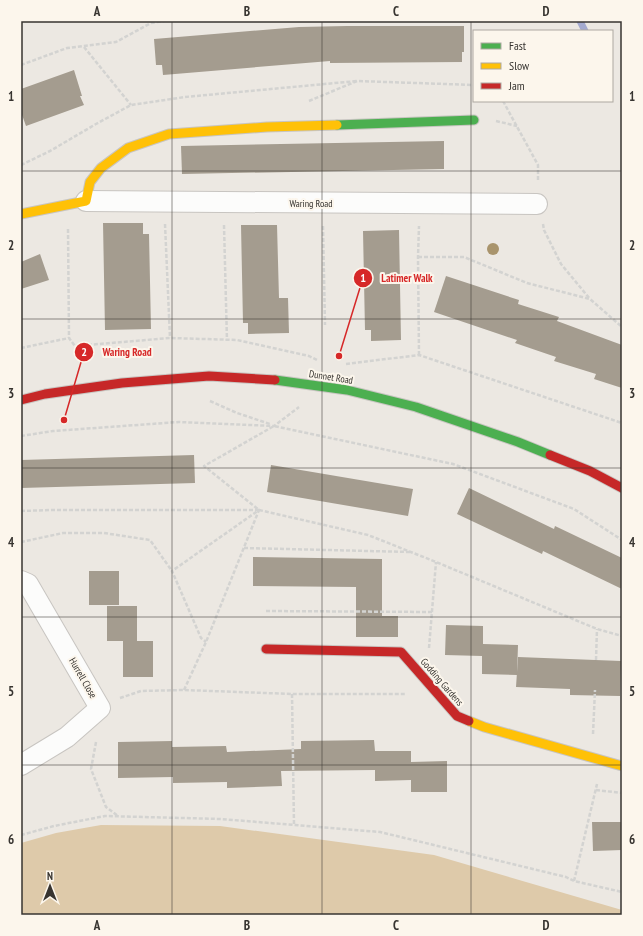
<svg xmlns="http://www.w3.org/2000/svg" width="643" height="936" font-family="'PT Sans Narrow',sans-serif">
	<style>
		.green { fill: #decaaa }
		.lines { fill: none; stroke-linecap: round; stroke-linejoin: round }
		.stream { stroke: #a4aacf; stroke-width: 7 }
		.building { fill: #a49c8f }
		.street-casing { stroke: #c8c5c1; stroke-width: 22 }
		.fast-casing { stroke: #c8c5c1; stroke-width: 11 }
		.slow-casing { stroke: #c8c5c1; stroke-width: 11 }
		.jam-casing { stroke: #c8c5c1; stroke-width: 11 }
		.path { stroke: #d3d3d1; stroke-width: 2.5; stroke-dasharray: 4 2; stroke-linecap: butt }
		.street { stroke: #fcfcfb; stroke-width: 20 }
		.fast { stroke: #4caf50; stroke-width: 9 }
		.slow { stroke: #ffc107; stroke-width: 9 }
		.jam { stroke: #c62828; stroke-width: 9 }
		.tree { fill: #a9946c }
		.grid { fill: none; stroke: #373430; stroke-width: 1; stroke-opacity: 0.55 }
		.labels { text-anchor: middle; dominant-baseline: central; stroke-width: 4; stroke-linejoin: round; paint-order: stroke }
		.street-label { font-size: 10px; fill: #373430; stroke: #fcf6ec }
		.leader { fill: none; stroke: #d62828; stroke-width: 1.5 }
		.callout-dot { fill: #d62828; stroke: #fcf6ec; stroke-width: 1.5 }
		.mark-label { font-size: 12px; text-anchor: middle; font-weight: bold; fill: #fff }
		.callout-label { font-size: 11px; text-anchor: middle; font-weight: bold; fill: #d62828; stroke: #fcf6ec; stroke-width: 4; stroke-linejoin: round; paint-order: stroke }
		.neatline { fill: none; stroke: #373430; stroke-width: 1.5 }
		.grid-label { font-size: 13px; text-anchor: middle; font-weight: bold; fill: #373430 }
	</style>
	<rect width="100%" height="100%" fill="#ece8e2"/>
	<polygon class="green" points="101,825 220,826 434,855 622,910 622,915 21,915 21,843 56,833"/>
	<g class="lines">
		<polyline class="stream" points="580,21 585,31"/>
	</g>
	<g class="building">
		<polygon points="347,26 464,26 464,52 462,52 462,62 330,63 330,61 163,75 162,65 156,65 154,39 299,27"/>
		<polygon points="74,70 82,96 80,96 84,105 26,126 21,112 21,89"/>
		<polygon points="444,141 444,169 182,174 181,146"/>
		<polygon points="103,223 143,223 143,234 149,234 151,329 105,330"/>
		<polygon points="241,225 277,225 279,298 288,298 289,333 248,334 248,323 243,323"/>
		<polygon points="399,230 401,340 371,341 371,330 365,330 363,231"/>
		<polygon points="40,254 49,280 21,289 21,262"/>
		<polygon points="446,276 519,300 518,304 559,317 557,321 622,345 622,388 594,379 596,374 554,361 556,357 515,343 517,340 434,312"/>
		<polygon points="194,455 195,483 21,488 21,460"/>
		<polygon points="271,465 413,489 408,516 267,492"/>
		<polygon points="469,488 554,529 555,526 622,558 622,589 543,551 542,554 457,514"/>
		<polygon points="253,557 382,559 382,616 398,616 398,637 356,637 356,587 253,586"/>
		<rect x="89" y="571" width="30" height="34"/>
		<polygon points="107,606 137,606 137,641 153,641 153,677 123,677 123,641 107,641"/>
		<polygon points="446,625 483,626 483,644 518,645 517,675 482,674 482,656 445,655"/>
		<polygon points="518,657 621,661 620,696 570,695 570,689 516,687"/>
		<polygon points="374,740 375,751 411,751 411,762 447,761 447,792 411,792 411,780 375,781 375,770 281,771 282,786 227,788 227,782 173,783 173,777 118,778 118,742 172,741 172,747 226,746 227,752 301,749 301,741"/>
		<polygon points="592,822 622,822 622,850 593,851"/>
	</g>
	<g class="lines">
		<g class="street-casing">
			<g id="street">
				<polyline points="86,201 537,204"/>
				<polyline points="21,581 28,584 100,708 67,737 21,765"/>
			</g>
		</g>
		<g class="fast-casing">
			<g id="fast">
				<polyline points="337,125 474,120"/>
				<polyline points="275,380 347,390 416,407 518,442 550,455"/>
			</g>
		</g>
		<g class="slow-casing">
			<g id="slow">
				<polyline points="21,214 86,201 90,182 101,168 128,148 169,134 267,127 337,125"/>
				<polyline points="469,721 484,727 622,766"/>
			</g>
		</g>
		<g class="jam-casing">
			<g id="jam">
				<polyline points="21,400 45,394 122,383 209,376 275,380"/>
				<polyline points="550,455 590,471 622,488"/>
				<polyline points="266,649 401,652 457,716 469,721"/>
			</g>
		</g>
		<g class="path">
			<polyline points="84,47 131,105"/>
			<polyline points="21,65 67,48 116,42 151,23 164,21"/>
			<polyline points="309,101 357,81 474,85"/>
			<polyline points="503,101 538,165 538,182"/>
			<polyline points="496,121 517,126"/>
			<polyline points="21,165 50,151 96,124 131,105 185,97 357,81"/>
			<polyline points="165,224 170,338"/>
			<polyline points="543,224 544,230 561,264 590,299"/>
			<polyline points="224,225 227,341"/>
			<polyline points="323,226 325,325"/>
			<polyline points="68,229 69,338"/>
			<polyline points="418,257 464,257 527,283 590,299 622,327"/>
			<polyline points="21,348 69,338 75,346 170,338 237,340 309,356 317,360"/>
			<polyline points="419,355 418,257 419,226"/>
			<polyline points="346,364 419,355 622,423"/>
			<polyline points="210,401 237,413 270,424"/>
			<polyline points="21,436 53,431 179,422 274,426 299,407"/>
			<polyline points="259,510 368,535 436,562 597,629 622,636"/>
			<polyline points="21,511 52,510 259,510 204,466 274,426 453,464 574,509 622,540"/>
			<polyline points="21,542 63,533 104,533 150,540 172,571"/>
			<polyline points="244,548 410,552"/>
			<polyline points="266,611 432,612"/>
			<polyline points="429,648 436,562"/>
			<polyline points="596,660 597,629"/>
			<polyline points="184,690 206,642 259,510 172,571 201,638 206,642"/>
			<polyline points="292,694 294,825"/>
			<polyline points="120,698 141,691 184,690 292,694 406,694"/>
			<polyline points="593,734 595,690"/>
			<polyline points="96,742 91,769 106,807 118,816"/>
			<polyline points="596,790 622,793"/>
			<polyline points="21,835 54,826 105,816 221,819 380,832 566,877 574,881 622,892"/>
			<polyline points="574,881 597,784"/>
		</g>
		<use href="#street" class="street"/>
		<use href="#fast" class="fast"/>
		<use href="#slow" class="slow"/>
		<use href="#jam" class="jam"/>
	</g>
	<circle class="tree" cx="493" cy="249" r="6"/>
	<path class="grid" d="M172 21V915M322 21V915M471 21V915M21 171H622M21 319H622M21 468H622M21 617H622M21 765H622"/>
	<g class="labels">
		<g class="street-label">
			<text x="311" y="203">Waring Road</text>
			<text transform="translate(331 377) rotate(9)">Dunnet Road</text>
			<text transform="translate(83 678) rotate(60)">Hurrell Close</text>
			<text transform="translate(442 682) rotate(49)">Godding Gardens</text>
		</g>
	</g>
	<path class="leader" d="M339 356L363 278M64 420L84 352"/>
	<g class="callout-dot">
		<circle cx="339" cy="356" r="4"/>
		<circle cx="64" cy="420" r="4"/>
		<circle cx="363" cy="278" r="10"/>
		<circle cx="84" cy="352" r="10"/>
	</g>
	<g class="mark-label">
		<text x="363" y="282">1</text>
		<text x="84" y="356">2</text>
	</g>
	<g class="callout-label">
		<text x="407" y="282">Latimer Walk</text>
		<text x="127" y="356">Waring Road</text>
	</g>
	<rect width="643" height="936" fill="none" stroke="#fcf6ec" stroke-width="44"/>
	<rect x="473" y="30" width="140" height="72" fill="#fcf6ec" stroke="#ada8a1"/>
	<rect x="481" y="43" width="20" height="6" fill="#4caf50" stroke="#ada8a1"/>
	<text x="509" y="50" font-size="12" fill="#373430">Fast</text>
	<rect x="481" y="63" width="20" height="6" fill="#ffc107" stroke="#ada8a1"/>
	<text x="509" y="70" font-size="12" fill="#373430">Slow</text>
	<rect x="481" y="83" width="20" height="6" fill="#c62828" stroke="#ada8a1"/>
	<text x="509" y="90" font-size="12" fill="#373430">Jam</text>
	<g transform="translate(50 886)" stroke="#fcf6ec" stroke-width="3" paint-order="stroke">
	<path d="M0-3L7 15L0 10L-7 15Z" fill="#373430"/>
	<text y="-6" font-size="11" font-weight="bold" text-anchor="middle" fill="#373430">N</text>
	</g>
	<rect x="22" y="22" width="599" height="892" class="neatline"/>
	<g class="grid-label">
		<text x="97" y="16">A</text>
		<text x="247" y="16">B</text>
		<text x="396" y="16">C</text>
		<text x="546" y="16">D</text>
		<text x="11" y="101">1</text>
		<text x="632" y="101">1</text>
		<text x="11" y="250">2</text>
		<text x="632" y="250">2</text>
		<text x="11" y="398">3</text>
		<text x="632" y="398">3</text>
		<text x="11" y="547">4</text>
		<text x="632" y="547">4</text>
		<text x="11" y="696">5</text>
		<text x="632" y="696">5</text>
		<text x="11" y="844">6</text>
		<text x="632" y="844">6</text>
		<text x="97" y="930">A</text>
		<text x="247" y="930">B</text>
		<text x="396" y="930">C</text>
		<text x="546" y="930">D</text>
	</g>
</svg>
